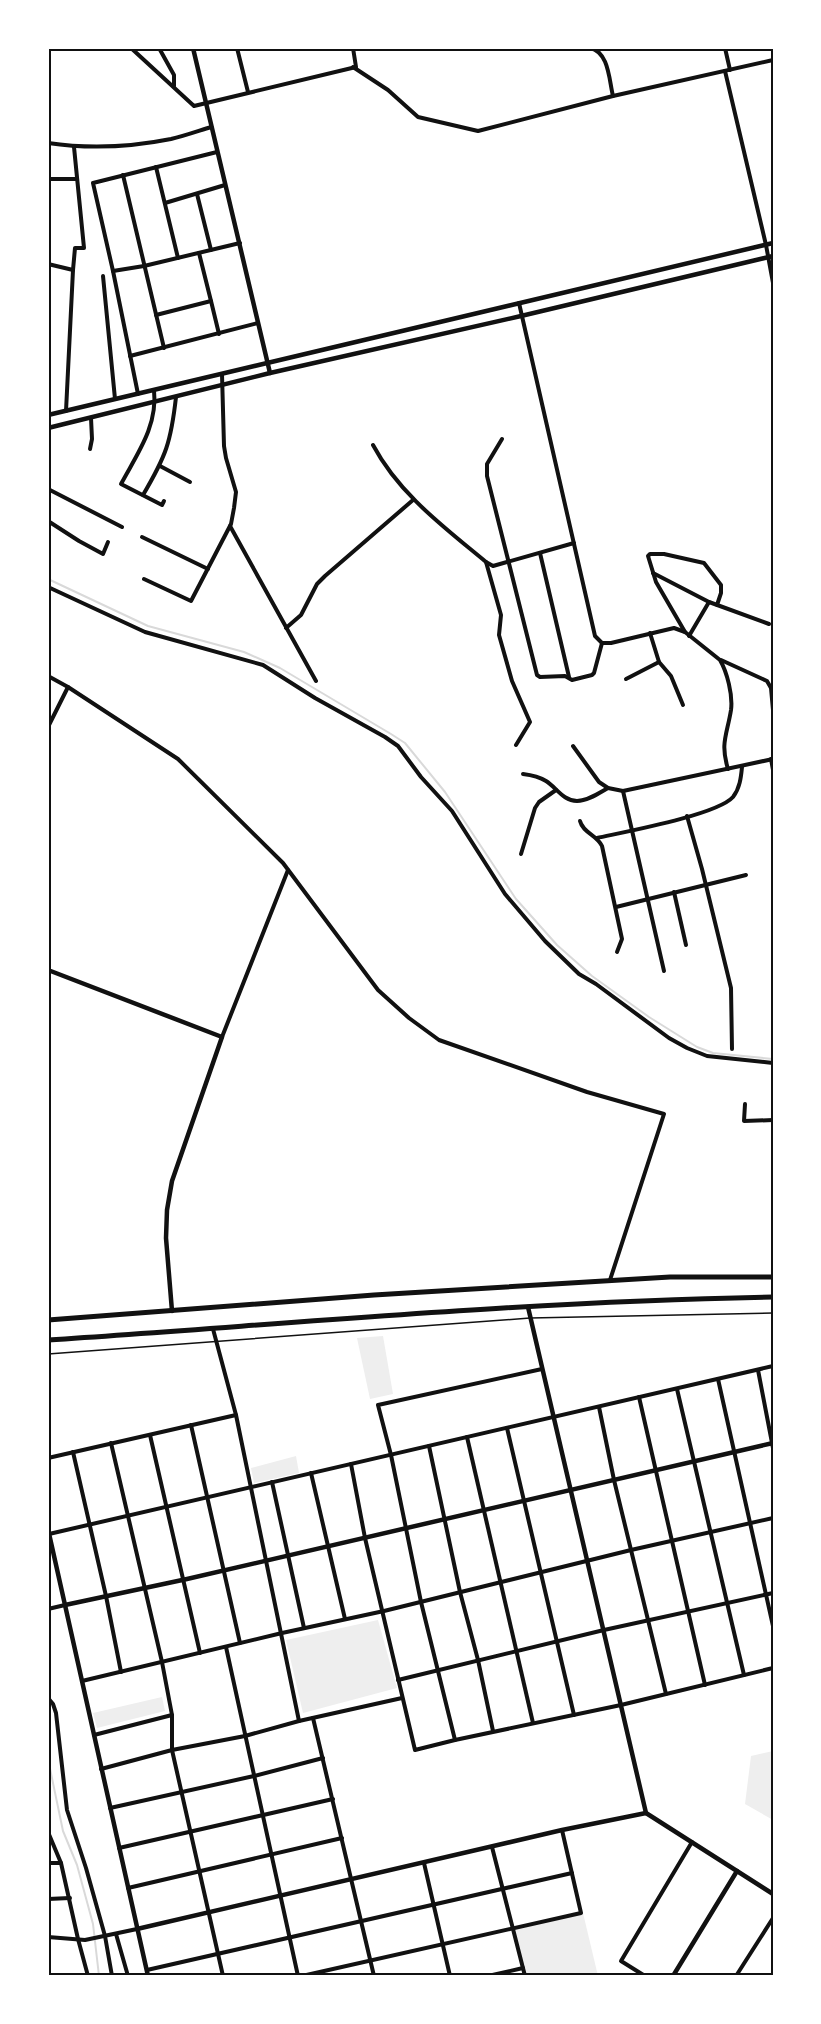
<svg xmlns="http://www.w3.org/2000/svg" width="821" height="2024" font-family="'Archivo Narrow',sans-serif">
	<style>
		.green { fill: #eee }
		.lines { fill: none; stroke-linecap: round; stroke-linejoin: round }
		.stream { stroke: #d9d9d9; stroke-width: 2 }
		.service { stroke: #111; stroke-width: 1.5 }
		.minor { stroke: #111; stroke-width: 4 }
		.tertiary { stroke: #111; stroke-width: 4.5 }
		.primary { stroke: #111; stroke-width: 5 }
		.neatline { fill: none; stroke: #111; stroke-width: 2 }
	</style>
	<rect width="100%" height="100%" fill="#fff"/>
	<g class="green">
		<polygon points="383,1336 393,1394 370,1399 357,1338"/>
		<polygon points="296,1456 299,1473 254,1483 251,1468"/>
		<polygon points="378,1620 397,1688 303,1713 286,1640"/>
		<polygon points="162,1697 165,1711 97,1728 93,1713"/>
		<polygon points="773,1751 773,1820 745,1804 751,1756"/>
		<polygon points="583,1913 598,1976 525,1976 514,1928"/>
	</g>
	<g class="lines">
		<g class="stream">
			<polyline points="48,579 148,626 244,652 280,668 391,734 405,743 445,792 516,899 557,945 592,976 649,1017 697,1047 713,1053 773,1059"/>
			<polyline points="48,1759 63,1831 77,1865 93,1924 99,1976"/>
		</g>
		<polyline class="service" points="48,1354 530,1318 773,1313"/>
		<g class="minor">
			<polyline points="131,48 194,106 356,67 353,48"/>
			<polyline points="159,48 174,75 174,86"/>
			<polyline points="237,48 248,92"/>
			<path d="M590 48C609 52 609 80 613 96"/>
			<polyline points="725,48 730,70"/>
			<polyline points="353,67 388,90 418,117 478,131 613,96 773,60"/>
			<polyline points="725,71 766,245 773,283"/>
			<path d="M48 143C88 149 131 147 171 139 184 136 198 131 211 127"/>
			<polyline points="217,152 93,183 113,271 144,266 240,243"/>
			<polyline points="156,167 178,258"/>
			<polyline points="123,175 164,348"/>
			<polyline points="48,179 77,179"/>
			<polyline points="197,194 211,250"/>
			<polyline points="165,203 225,185"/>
			<polyline points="199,253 211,301"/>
			<polyline points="48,264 73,270 66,411"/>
			<polyline points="73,270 75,248 84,248 74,147"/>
			<polyline points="113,271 138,394"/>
			<polyline points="103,276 115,399"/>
			<path d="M519 303 595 636 602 643H611L674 628 685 632 720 660C727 672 733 695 731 710 727 735 720 743 728 769"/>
			<polyline points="156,315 211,301 219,334"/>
			<polyline points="130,356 258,323"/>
			<path d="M154 390C158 426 137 454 121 484L162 505 164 501"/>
			<polyline points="502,439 487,464 487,476 537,675 540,677 565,676 572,680 592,675 594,673 602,643"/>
			<path d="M373 445C399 494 444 527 486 562L493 566 574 543"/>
			<polyline points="90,449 92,439 91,418"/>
			<polyline points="160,466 190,482"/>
			<polyline points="48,489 122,527"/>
			<path d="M143 495C166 456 171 442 176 397"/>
			<polyline points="48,521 79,541 103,554 108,542"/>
			<polyline points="230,526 316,681"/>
			<polyline points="142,537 208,569"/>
			<polyline points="540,553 569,677"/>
			<polyline points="486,562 501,615 499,635 512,681 530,722 516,745"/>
			<polyline points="653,573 709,602 769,624"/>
			<polyline points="144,579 191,601 231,524 234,508 236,492 226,458 224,446 222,374"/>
			<polyline points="48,587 145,632 263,665 315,698 385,737 398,746 421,777 452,811 505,894 545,941 579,974 596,984 669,1038 687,1048 707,1056 773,1063"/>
			<polyline points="286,628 301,615 317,584 325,576 413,500"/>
			<polyline points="685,632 656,582 648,556 650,554 664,554 704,563 721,585 721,593 717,605"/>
			<polyline points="650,633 659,662 671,676 683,705"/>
			<polyline points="689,636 709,602"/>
			<polyline points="721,660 767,681 771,688 773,710"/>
			<polyline points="48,676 68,687 178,759 283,863 378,990 409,1018 439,1040 587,1092 664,1114 610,1280"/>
			<polyline points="626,679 659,662"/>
			<polyline points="48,727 68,687"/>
			<polyline points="573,746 599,782 608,788 623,791 773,759"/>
			<polyline points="771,759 773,770"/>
			<path d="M523 774C531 775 538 776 546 781 556 787 563 801 577 801 588 801 599 793 608 788"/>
			<polyline points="623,791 664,971"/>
			<polyline points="687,816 702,869 731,988 732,1049"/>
			<path d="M580 821C583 833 597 835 602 846L622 939 617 952"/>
			<path d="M597 838C624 832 717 815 733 797 740 788 741 777 742 767"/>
			<polyline points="521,854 535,808 539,802 556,790"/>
			<polyline points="674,892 686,945"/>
			<polyline points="616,907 746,875"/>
			<polyline points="222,1037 288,870"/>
			<polyline points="745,1104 744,1121 773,1120"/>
			<polyline points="213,1329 236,1415 299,1721"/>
			<polyline points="758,1370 773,1448"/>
			<polyline points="718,1379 773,1626"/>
			<polyline points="677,1389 744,1675"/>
			<polyline points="639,1397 705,1685"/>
			<polyline points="599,1407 614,1480 666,1694"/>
			<polyline points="191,1425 240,1643"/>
			<polyline points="507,1428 574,1715"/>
			<polyline points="150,1435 200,1653"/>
			<polyline points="467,1437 533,1723"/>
			<polyline points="111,1443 162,1662 172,1715 172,1750 223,1976"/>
			<polyline points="429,1446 460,1592 478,1660 493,1731"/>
			<polyline points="73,1452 106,1596 121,1672"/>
			<polyline points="48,1458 236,1415"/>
			<polyline points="351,1464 365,1538 415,1750 455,1740 621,1705 773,1668"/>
			<polyline points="311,1473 345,1619"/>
			<polyline points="272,1482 304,1628"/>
			<polyline points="49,1534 773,1366"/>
			<polyline points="48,1609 65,1605"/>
			<polyline points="226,1647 298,1976"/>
			<polyline points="398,1680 604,1630 773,1593"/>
			<polyline points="82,1681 282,1633 384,1611 631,1550 773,1518"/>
			<polyline points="48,1698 53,1704 56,1713 67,1810 86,1868 105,1936 112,1976"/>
			<polyline points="313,1718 374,1976"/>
			<polyline points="94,1735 172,1715"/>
			<polyline points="455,1740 421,1602 391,1455 378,1405 542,1369"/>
			<polyline points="101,1769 172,1750 245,1736 299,1721 402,1698"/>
			<polyline points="110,1808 254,1776 323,1758"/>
			<polyline points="48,1832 61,1863 78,1939 88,1976"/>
			<polyline points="492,1847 525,1976"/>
			<polyline points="119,1848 333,1799"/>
			<polyline points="48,1863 61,1863"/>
			<polyline points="424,1863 450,1976"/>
			<polyline points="128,1888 342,1838"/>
			<polyline points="48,1899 70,1898"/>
			<polyline points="116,1934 128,1976"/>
			<polyline points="48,1937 85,1940 137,1929"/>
			<polyline points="147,1970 572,1873"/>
			<polyline points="302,1976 581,1913 562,1830"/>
			<polyline points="488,1976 523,1968"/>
			<polyline points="645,1976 621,1961 692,1842"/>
			<polyline points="736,1976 773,1918"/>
		</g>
		<g class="tertiary">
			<polyline points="193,48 270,373"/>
			<polyline points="48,415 773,243"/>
			<polyline points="48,428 270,373 521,316 773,256"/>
			<polyline points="48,970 222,1037 172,1181 167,1210 166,1238 172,1311"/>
			<polyline points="528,1307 646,1813 773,1894"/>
			<polyline points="48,1529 148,1976"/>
			<polyline points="65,1605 187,1579 773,1443"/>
			<polyline points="137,1929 562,1830 646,1813"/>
			<polyline points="673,1976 737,1871"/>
		</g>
		<g class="primary">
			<polyline points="48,1320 374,1295 670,1277 773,1277"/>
			<path d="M48 1340C289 1324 531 1301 773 1297"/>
		</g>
	</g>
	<rect width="821" height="2024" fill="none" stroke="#ffffff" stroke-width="99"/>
	<rect x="50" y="50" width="722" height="1924" class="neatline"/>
</svg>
